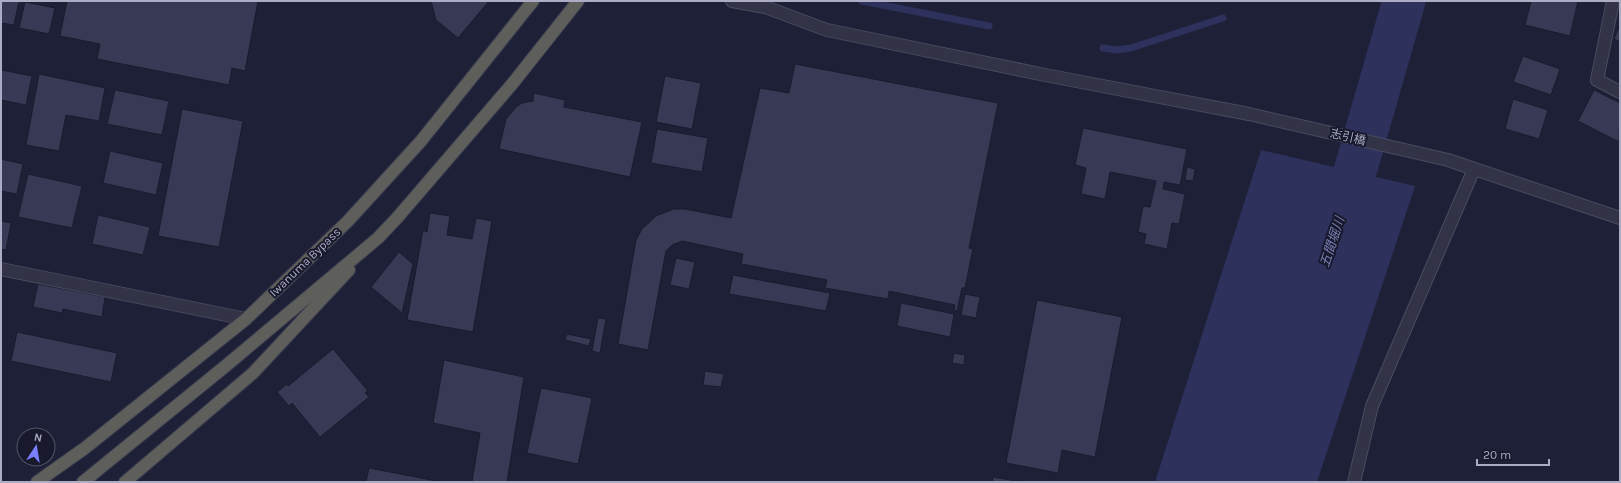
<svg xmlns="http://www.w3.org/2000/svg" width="1621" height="483" font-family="Karla,'Noto Sans JP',sans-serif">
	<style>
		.water { fill: #2d315b }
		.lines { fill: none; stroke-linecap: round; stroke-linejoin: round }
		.stream { stroke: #2d315b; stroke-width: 7 }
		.river { stroke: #2d315b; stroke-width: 43 }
		.building { fill: #383955; stroke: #191b2e }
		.minor-casing { stroke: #494b60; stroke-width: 14 }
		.tertiary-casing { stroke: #494b60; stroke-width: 14 }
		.trunk-casing { stroke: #393b4f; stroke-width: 14 }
		.minor { stroke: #323347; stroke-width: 12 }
		.tertiary { stroke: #323347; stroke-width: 12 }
		.trunk { stroke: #5e5e5b; stroke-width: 12 }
		.labels { text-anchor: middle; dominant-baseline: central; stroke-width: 4; stroke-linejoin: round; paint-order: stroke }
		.street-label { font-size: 12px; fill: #acadc5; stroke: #18192c }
		.water-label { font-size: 13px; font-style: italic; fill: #7a7fb3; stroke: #18192c }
	</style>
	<rect width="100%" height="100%" fill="#1e2037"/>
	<polygon class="water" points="1261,150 1415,186 1317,482 1155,482"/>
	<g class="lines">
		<g class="stream">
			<polyline points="862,1 989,26"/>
			<polyline points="1103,48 1117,50 1131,48 1223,18"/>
		</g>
		<polyline class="river" points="1337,227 1352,182 1404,1"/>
	</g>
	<g class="building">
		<polygon points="1,1 19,1 14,25 1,23"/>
		<polygon points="67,1 258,1 245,71 232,68 229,85 97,59 100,44 60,36"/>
		<polygon points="431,1 489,1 458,38 436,20"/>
		<polygon points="1531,1 1578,1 1570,36 1525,25"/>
		<polygon points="25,2 55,8 49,34 19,28"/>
		<polygon points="1620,25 1620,42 1614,39"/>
		<polygon points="1523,56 1560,69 1551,95 1513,82"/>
		<polygon points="795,64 998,103 969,248 973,249 965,288 962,288 957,311 954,310 955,305 889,291 888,299 825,288 827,280 741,264 743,254 682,241 672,245 666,251 648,350 618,344 636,240 642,229 656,216 674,209 685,209 731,218 760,88 789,93"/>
		<polygon points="1,70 32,76 26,105 1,100"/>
		<polygon points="39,74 105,88 99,121 66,115 59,151 26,145"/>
		<polygon points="665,76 701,83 692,129 656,122"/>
		<polygon points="115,90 169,101 162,135 107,124"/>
		<polygon points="1594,90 1620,103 1619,142 1578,121"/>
		<polygon points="534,93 565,100 564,107 642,122 630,177 499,149 506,119 516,107 522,103 533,101"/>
		<polygon points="1513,99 1548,110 1539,139 1505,129"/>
		<polygon points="182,109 243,121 219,247 158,236"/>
		<polygon points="1083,128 1187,149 1180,185 1164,182 1163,189 1185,194 1179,224 1172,223 1167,249 1144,244 1146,234 1138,232 1143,206 1150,207 1156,181 1110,172 1105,199 1081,194 1086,168 1075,165"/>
		<polygon points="657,129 708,138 702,172 651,163"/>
		<polygon points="110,151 163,163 156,195 103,183"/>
		<polygon points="1,159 23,164 17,194 1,191"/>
		<polygon points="1187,167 1195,169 1193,181 1185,180"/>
		<polygon points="28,174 82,186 72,228 18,217"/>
		<polygon points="430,213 450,216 447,235 472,239 476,218 492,221 473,332 407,320 423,230 427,232"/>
		<polygon points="98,215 150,227 143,255 92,244"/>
		<polygon points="1,221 11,223 6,250 1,249"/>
		<polygon points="399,252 413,264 402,313 371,287"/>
		<polygon points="676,258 695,262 689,289 670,285"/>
		<polygon points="733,275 830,293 826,311 729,294"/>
		<polygon points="38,284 105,297 102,317 63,309 62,313 33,307"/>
		<polygon points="965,294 980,297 976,318 961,315"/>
		<polygon points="1037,300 1122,317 1095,457 1062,450 1058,473 1006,463"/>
		<polygon points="901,303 954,314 950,337 897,326"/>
		<polygon points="598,318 606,319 600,353 592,351"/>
		<polygon points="17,332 117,353 111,382 11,361"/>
		<polygon points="567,334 591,339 589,346 565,340"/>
		<polygon points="333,349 368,391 365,393 369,397 320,437 292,403 289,406 277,392 287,384 288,386"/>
		<polygon points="954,353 965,355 964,365 952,363"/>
		<polygon points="444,360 524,377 507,482 472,482 480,433 433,423"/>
		<polygon points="705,371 724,374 721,387 703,385"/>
		<polygon points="541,388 592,398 578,464 527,453"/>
		<polygon points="369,468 442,482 366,482"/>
		<polygon points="993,477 1022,482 992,482"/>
	</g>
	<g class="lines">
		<g class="minor-casing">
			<g id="minor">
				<polyline points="1613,1 1597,80 1620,92"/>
				<polyline points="1,269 246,319"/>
				<polyline points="1354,482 1372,406 1474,169"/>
			</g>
		</g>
		<g class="tertiary-casing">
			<polyline id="tertiary" points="732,1 765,7 827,30 1045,75 1249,114 1448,160 1620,218"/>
		</g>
		<g class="trunk-casing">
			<g id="trunk">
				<polyline points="37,482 85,448 246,319 348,221 421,141 533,1"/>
				<polyline points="83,482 228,364 378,238 397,218 513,83 578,1"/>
				<polyline points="125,482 253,373 349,270"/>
			</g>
		</g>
		<use href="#minor" class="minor"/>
		<use href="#tertiary" class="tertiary"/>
		<use href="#trunk" class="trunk"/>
	</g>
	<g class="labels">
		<g class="street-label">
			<text transform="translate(1348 137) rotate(13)">志引橋</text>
			<text transform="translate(305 262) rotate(-44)">Iwanuma Bypass</text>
		</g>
		<g class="water-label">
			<text transform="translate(1332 242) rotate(-72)">五間堀川</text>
		</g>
	</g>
	<rect width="1621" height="483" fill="none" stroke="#acadc5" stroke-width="4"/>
	<g transform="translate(36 447) rotate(12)"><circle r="19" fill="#18192c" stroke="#535469"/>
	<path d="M0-3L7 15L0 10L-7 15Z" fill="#797ffd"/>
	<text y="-6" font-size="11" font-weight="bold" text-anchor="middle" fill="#acadc5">N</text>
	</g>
	<path d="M1477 459v6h72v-6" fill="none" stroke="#acadc5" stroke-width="2"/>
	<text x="1483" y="459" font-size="12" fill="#acadc5" stroke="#18192c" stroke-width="3" paint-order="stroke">20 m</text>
</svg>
